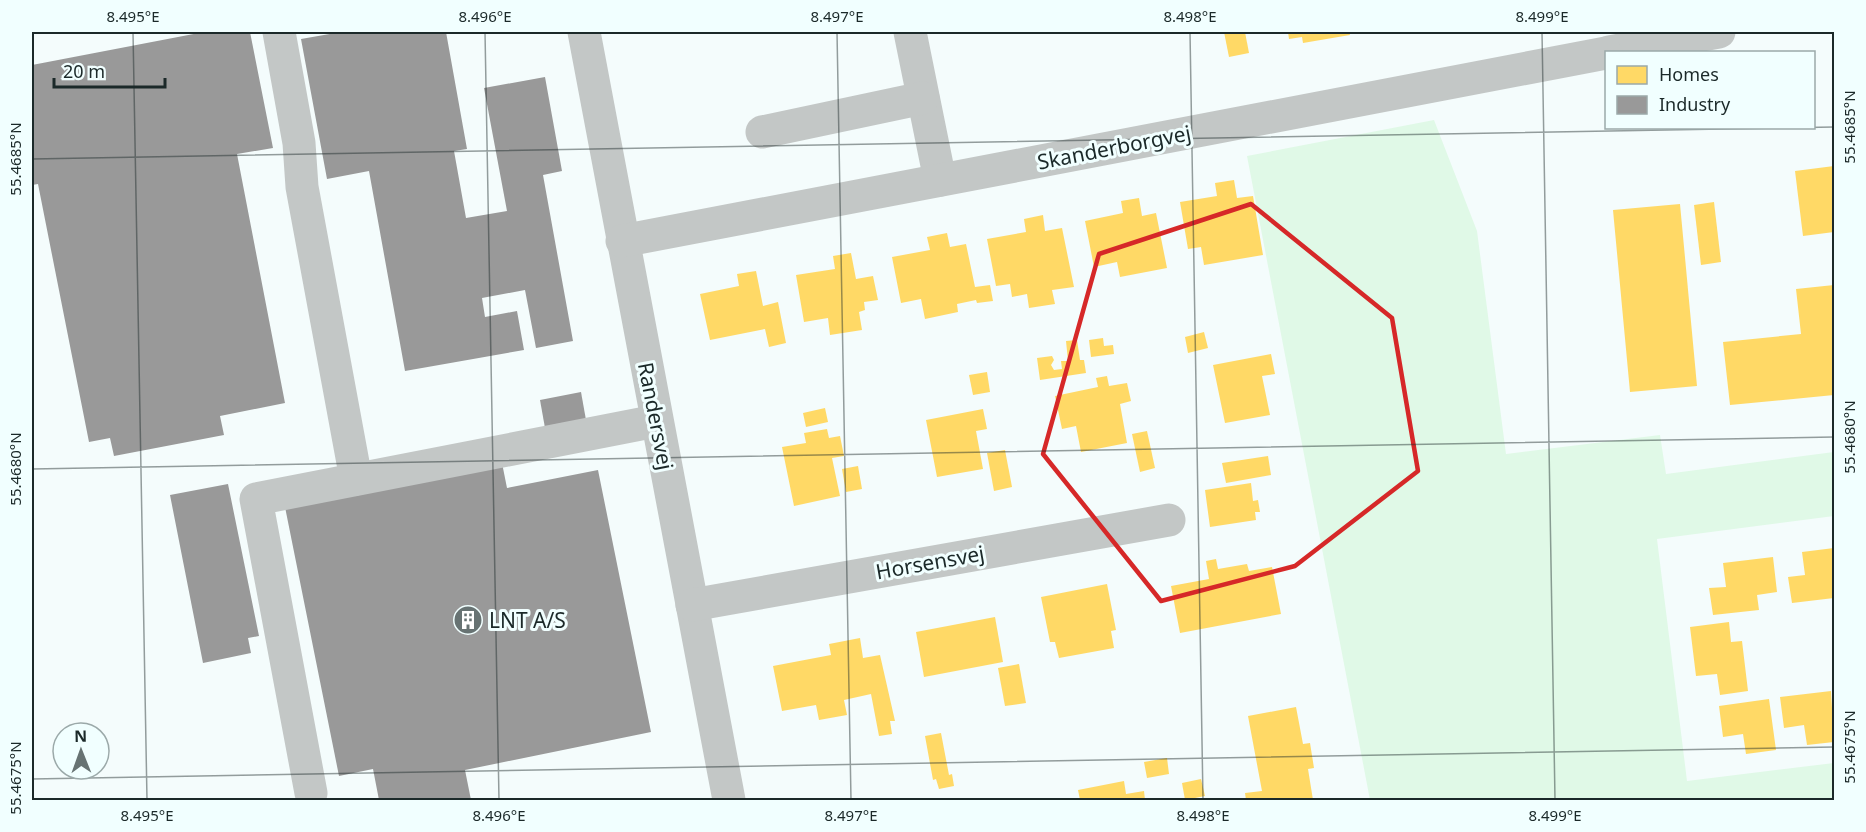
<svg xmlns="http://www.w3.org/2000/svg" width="1866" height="832" font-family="'Noto Sans',sans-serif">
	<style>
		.green { fill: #e0f9e7 }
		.homes { fill: #ffd966 }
		.industry { fill: #999 }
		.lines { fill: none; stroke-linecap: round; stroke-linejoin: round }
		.minor { stroke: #c3c7c6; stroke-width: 33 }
		.marked { fill: none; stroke: #d62828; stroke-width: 4.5; stroke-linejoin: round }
		.ticks { fill: none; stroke: #1b2929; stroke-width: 1.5; stroke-opacity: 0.45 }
		.labels { text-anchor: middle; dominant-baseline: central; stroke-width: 6; stroke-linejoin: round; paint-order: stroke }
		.street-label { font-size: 21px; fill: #1b2929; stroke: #f1ffff }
		.poi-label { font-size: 21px; fill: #1b2929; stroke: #f1ffff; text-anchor: start }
		.neatline { fill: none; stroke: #1b2929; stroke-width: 2 }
		.ticks-label { font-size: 15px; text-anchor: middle; fill: #1b2929 }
	</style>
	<rect width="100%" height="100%" fill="#f4fcfc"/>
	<polygon class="green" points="1434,120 1477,231 1506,454 1660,435 1666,474 1834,452 1834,516 1657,539 1687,781 1834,763 1834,800 1370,800 1247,156"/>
	<g class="homes">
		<polygon points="1224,32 1245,32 1249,53 1229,57"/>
		<polygon points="1288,32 1349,32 1350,35 1303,43 1302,37 1289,39"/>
		<polygon points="1834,166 1834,232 1803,236 1795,171"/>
		<polygon points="1234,180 1237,198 1253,196 1263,255 1204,265 1201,247 1188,249 1180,202 1217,196 1215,183"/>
		<polygon points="1139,198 1142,216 1156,213 1167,268 1120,277 1117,262 1094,267 1085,221 1123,213 1121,201"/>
		<polygon points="1714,202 1721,262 1701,265 1694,205"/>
		<polygon points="1680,204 1697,386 1630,392 1613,210"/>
		<polygon points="1043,215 1045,231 1062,228 1074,287 1052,290 1055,304 1029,308 1027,294 1012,297 1010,284 996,286 987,239 1026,232 1024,219"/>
		<polygon points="947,233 950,247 966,244 975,287 990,285 993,301 977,303 976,300 957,304 958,312 925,319 921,299 901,303 892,257 930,250 927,237"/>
		<polygon points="851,253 856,279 873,276 878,300 864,302 865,310 859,312 862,330 830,335 828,318 804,322 796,275 835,269 833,256"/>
		<polygon points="756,271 763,306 778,302 786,343 769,347 765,329 710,340 700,294 739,286 737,274"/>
		<polygon points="1834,285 1834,395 1730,405 1723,342 1801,334 1796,289"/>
		<polygon points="1204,332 1208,348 1188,353 1185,337"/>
		<polygon points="1103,338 1104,346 1113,345 1114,354 1091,357 1089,340"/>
		<polygon points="1077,340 1080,360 1084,360 1086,373 1040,380 1037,358 1052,356 1054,360 1051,365 1054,370 1062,369 1061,361 1068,361 1066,341"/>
		<polygon points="1271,354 1275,374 1262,376 1270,415 1225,423 1213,365"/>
		<polygon points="987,372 990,392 973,395 969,375"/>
		<polygon points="1107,376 1109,386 1127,383 1131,401 1120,404 1127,443 1081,452 1076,426 1062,429 1055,396 1098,387 1096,378"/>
		<polygon points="825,408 828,422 806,427 803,413"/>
		<polygon points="983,409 987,429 976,431 983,469 937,477 926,420"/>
		<polygon points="827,429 829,438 840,436 844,456 832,458 840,496 794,506 782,447 806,443 804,433"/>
		<polygon points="1147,431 1155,468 1140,472 1132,434"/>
		<polygon points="1005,450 1012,487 994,491 987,453"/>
		<polygon points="1268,456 1271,475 1226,483 1222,463"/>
		<polygon points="858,466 862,489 846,492 842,469"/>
		<polygon points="1251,483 1253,501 1258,500 1260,512 1255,512 1256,520 1210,527 1205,490"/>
		<polygon points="1834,548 1834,598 1792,603 1788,577 1805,575 1802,552"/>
		<polygon points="1773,557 1777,592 1757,595 1759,610 1713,615 1709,588 1726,587 1723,563"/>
		<polygon points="1216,559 1218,569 1247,564 1249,571 1272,567 1281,614 1180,633 1171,586 1209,579 1206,561"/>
		<polygon points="1107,584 1116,630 1111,631 1114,648 1059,658 1055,642 1050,642 1041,597"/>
		<polygon points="995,617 1003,662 924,677 916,632"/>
		<polygon points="1729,622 1731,642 1742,641 1748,691 1720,695 1717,674 1696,676 1690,627"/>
		<polygon points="860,638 863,658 880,655 895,721 890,721 892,734 879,736 871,694 844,700 847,715 819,720 816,705 782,711 773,666 831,655 829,644"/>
		<polygon points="1019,664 1026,703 1005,706 998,668"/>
		<polygon points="1831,691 1834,742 1807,745 1804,725 1784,728 1780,697"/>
		<polygon points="1769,699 1776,750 1746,754 1743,734 1723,737 1719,706"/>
		<polygon points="1296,707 1303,744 1310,743 1314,768 1308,769 1313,800 1246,800 1245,793 1262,791 1248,716"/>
		<polygon points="941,733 949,775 952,774 954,786 939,789 936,779 933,780 925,736"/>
		<polygon points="1167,758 1169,774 1147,778 1144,762"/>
		<polygon points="1201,779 1205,796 1185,800 1182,783"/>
		<polygon points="1124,781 1126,794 1144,791 1145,800 1080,800 1078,790"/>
	</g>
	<g class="industry">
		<polygon points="204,32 250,32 273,148 237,154 285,403 220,416 224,435 114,456 110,438 89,442 38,184 32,185 32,65"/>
		<polygon points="341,32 446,32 467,149 454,151 466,218 507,211 484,88 545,77 562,171 543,175 573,341 536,348 525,290 482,298 485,317 517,311 524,350 405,371 369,171 327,179 301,39"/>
		<polygon points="581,392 586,420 545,428 540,400"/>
		<polygon points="502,463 507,488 598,470 651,732 465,770 471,800 379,800 373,769 339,776 285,507"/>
		<polygon points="228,484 259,636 248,638 251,653 203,663 170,495"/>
	</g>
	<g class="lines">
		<g class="minor">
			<polyline points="279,32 299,143 302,187 356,479"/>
			<polyline points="584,32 729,800"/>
			<polyline points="910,32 940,180"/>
			<polyline points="1609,52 1719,32"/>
			<polyline points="762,132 923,98"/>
			<polyline points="622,241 1606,53"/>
			<polyline points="692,605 1169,520"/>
			<polyline points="311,793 256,499 656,421"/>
		</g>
	</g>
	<path class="marked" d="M1251 204 1392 318 1418 471 1295 566 1161 601 1043 454 1099 254Z"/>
	<path class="ticks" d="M133 32 147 800M485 32 499 800M837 32 851 800M1190 32 1203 800M1542 32 1555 800M32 159 1834 127M32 469 1834 437M32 779 1834 747"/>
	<defs>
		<g id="building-disc" transform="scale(1.5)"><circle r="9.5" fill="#677373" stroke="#f1ffff"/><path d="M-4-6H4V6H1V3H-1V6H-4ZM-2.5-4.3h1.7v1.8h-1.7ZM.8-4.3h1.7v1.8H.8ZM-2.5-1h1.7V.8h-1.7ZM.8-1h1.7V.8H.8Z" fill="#fff"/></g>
	</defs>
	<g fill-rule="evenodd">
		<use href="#building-disc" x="468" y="620"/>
	</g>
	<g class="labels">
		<g class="street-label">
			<text transform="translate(1114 147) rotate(-11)">Skanderborgvej</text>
			<text transform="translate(656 416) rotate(79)">Randersvej</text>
			<text transform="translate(930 562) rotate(-10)">Horsensvej</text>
		</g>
		<g class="poi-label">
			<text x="489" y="620">LNT A/S</text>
		</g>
	</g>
	<rect width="1866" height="832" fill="none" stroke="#f1ffff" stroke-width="66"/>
	<rect x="1605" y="51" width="210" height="78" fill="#f1ffff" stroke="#9ba9a9" stroke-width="1.5"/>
	<rect x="1617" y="66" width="30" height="18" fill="#ffd966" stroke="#9ba9a9" stroke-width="1.5"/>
	<text x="1659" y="81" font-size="18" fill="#1b2929">Homes</text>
	<rect x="1617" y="96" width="30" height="18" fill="#999999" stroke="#9ba9a9" stroke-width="1.5"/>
	<text x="1659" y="111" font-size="18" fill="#1b2929">Industry</text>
	<g transform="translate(81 751) rotate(359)"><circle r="28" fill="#f1ffff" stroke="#9ba9a9" stroke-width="1.5"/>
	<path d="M0-4.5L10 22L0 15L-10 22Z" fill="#677373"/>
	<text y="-9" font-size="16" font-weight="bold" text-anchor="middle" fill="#1b2929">N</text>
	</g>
	<path d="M54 78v9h111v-9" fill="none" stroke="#1b2929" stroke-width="3"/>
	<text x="63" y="78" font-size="18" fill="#1b2929" stroke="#f1ffff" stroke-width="4.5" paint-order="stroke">20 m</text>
	<rect x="33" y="33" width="1800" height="766" class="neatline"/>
	<g class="ticks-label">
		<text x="133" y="22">8.495°E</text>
		<text x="485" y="22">8.496°E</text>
		<text x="837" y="22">8.497°E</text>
		<text x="1190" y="22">8.498°E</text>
		<text x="1542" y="22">8.499°E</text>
		<text transform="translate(1850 127) rotate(-90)" y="5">55.4685°N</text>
		<text transform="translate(16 159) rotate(-90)" y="5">55.4685°N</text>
		<text transform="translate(1850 437) rotate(-90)" y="5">55.4680°N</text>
		<text transform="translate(16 469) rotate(-90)" y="5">55.4680°N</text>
		<text transform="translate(1850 747) rotate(-90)" y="5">55.4675°N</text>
		<text transform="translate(16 778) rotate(-90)" y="5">55.4675°N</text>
		<text x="147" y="821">8.495°E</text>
		<text x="499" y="821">8.496°E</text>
		<text x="851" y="821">8.497°E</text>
		<text x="1203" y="821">8.498°E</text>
		<text x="1555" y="821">8.499°E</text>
	</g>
</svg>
